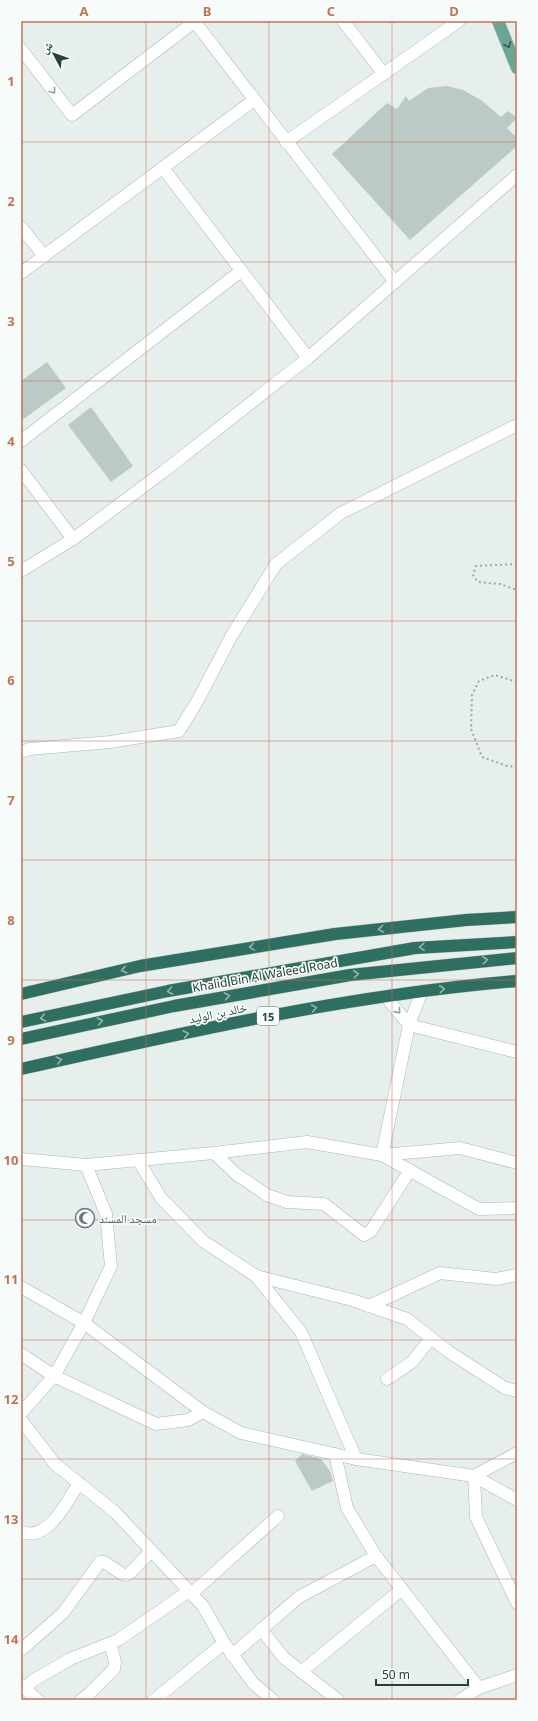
<svg xmlns="http://www.w3.org/2000/svg" width="538" height="1721" font-family="'Noto Sans','Noto Naskh Arabic',sans-serif">
	<style>
		.building { fill: #bbcac4 }
		.lines { fill: none; stroke-linecap: round; stroke-linejoin: round }
		.minor-casing { stroke: #a8b8b2; stroke-width: 13 }
		.major-casing { stroke: #c2cac8; stroke-width: 13 }
		.highway-casing { stroke: #c2cac8; stroke-width: 13 }
		.path { stroke: #86b3a5; stroke-width: 2; stroke-dasharray: 2 3; stroke-linecap: butt }
		.minor { stroke: #fff; stroke-width: 12 }
		.major { stroke: #6aa596; stroke-width: 12 }
		.highway { stroke: #2f6f62; stroke-width: 12 }
		.oneway { stroke: #365b51 }
		.oneway2 { stroke: #92a09c }
		.oneway3 { stroke: #93b5ae }
		.grid { fill: none; stroke: #c07456; stroke-width: 1; stroke-opacity: 0.55 }
		.labels { text-anchor: middle; dominant-baseline: central; stroke-width: 3.5; stroke-linejoin: round; paint-order: stroke }
		.shield { fill: #f7fbf9; stroke: #637a73; stroke-width: 1 }
		.shield-label { font-size: 11px; font-weight: bold; fill: #24423a }
		.street-label { font-size: 12px; fill: #24423a; stroke: #f7fbf9 }
		.worship-label { font-size: 12px; fill: #5b616d; stroke: #f7fbf9; text-anchor: start }
		.neatline { fill: none; stroke: #c07456; stroke-width: 1.5 }
		.grid-label { font-size: 13px; text-anchor: middle; font-weight: bold; fill: #c07456 }
	</style>
	<rect width="100%" height="100%" fill="#e6efeb"/>
	<g class="building">
		<polygon points="447,86 463,90 481,100 501,117 508,111 517,118 507,128 517,138 517,146 410,240 332,154 387,103 397,109 406,96 409,101 428,88"/>
		<polygon points="47,362 66,388 21,421 21,381"/>
		<polygon points="91,407 133,466 111,482 68,425"/>
		<polygon points="302,1454 321,1459 330,1471 333,1481 312,1491 295,1461"/>
	</g>
	<g class="lines">
		<g class="minor-casing">
			<g id="minor">
				<polyline points="194,21 395,282"/>
				<polyline points="343,21 384,74"/>
				<polyline points="21,49 72,115 194,22"/>
				<polyline points="286,142 459,21"/>
				<polyline points="163,168 308,358"/>
				<polyline points="21,227 44,256"/>
				<polyline points="21,273 254,100"/>
				<polyline points="21,441 241,271"/>
				<polyline points="21,470 73,539"/>
				<polyline points="21,571 73,539 163,472 308,358 517,175"/>
				<polyline points="21,752 30,749 110,742 179,731 198,700 232,635 276,564 341,513 517,425"/>
				<polyline points="422,991 409,1025 382,1155 479,1209 517,1208"/>
				<polyline points="386,997 409,1025 517,1052"/>
				<polyline points="214,1153 236,1174 267,1195 287,1202 324,1204 364,1235 371,1231 410,1170"/>
				<polyline points="21,1159 86,1165 214,1153 307,1142 382,1155 460,1148 517,1163"/>
				<polyline points="138,1160 161,1198 203,1241 256,1276 352,1300 407,1319 449,1352 505,1388 517,1391"/>
				<polyline points="255,1275 301,1332 356,1459"/>
				<polyline points="21,1287 84,1323 203,1412 241,1433 356,1459 474,1476 517,1453"/>
				<polyline points="369,1306 440,1273 496,1279 517,1275"/>
				<polyline points="21,1354 54,1376 156,1424 188,1420 203,1412"/>
				<polyline points="387,1379 412,1362 431,1338"/>
				<polyline points="21,1413 54,1376 84,1323 111,1266 106,1214 86,1165"/>
				<polyline points="21,1420 55,1464 115,1512 203,1606 224,1643 253,1683 273,1700"/>
				<polyline points="335,1454 347,1508 376,1556 479,1688"/>
				<polyline points="474,1476 476,1517 517,1603"/>
				<polyline points="474,1476 517,1500"/>
				<path d="M21 1532C49 1542 67 1501 79 1483"/>
				<polyline points="191,1594 278,1516"/>
				<polyline points="261,1629 284,1658 338,1700"/>
				<polyline points="21,1650 63,1613 100,1562 104,1562 122,1574 126,1575 130,1573 151,1551"/>
				<polyline points="232,1655 299,1597 376,1556"/>
				<polyline points="301,1672 402,1589"/>
				<polyline points="21,1685 24,1688 34,1680 70,1659 118,1640 189,1591"/>
				<polyline points="24,1688 38,1700"/>
				<polyline points="81,1700 89,1694 114,1669 115,1661 110,1644"/>
				<polyline points="154,1700 224,1643"/>
				<polyline points="460,1700 479,1688 517,1675"/>
			</g>
		</g>
		<g class="major-casing">
			<polyline id="major" points="498,21 517,68"/>
		</g>
		<g class="highway-casing">
			<g id="highway">
				<polyline points="21,994 140,966 335,934 466,920 517,917"/>
				<polyline points="21,1022 168,991 415,948 517,942"/>
				<polyline points="21,1039 174,1006 350,975 517,958"/>
				<path d="M21 1069C185 1032 349 995 517 981"/>
			</g>
		</g>
		<g class="path">
			<polyline points="517,564 476,566 473,575 478,582 500,584 517,590"/>
			<polyline points="517,682 495,675 479,681 472,695 471,729 482,757 507,766 517,767"/>
		</g>
		<use href="#minor" class="minor"/>
		<use href="#major" class="major"/>
		<use href="#highway" class="highway"/>
	</g>
	<defs><path id="oneway-chevron" d="M-2-3.5L2.5 0L-2 3.5" fill="none" stroke-width="1.6" stroke-linecap="round" stroke-linejoin="round"/></defs>
	<use class="oneway" href="#oneway-chevron" transform="translate(508 45) rotate(68)"/>
	<g class="oneway2">
		<use href="#oneway-chevron" transform="translate(53 91) rotate(52)"/>
		<use href="#oneway-chevron" transform="translate(398 1011) rotate(51)"/>
	</g>
	<g class="oneway3">
		<use href="#oneway-chevron" transform="translate(381 929) rotate(174)"/>
		<use href="#oneway-chevron" transform="translate(252 947) rotate(171)"/>
		<use href="#oneway-chevron" transform="translate(422 947) rotate(177)"/>
		<use href="#oneway-chevron" transform="translate(485 960) rotate(-6)"/>
		<use href="#oneway-chevron" transform="translate(124 970) rotate(167)"/>
		<use href="#oneway-chevron" transform="translate(356 974) rotate(-6)"/>
		<use href="#oneway-chevron" transform="translate(442 989) rotate(-6)"/>
		<use href="#oneway-chevron" transform="translate(170 991) rotate(169)"/>
		<use href="#oneway-chevron" transform="translate(227 996) rotate(-11)"/>
		<use href="#oneway-chevron" transform="translate(314 1008) rotate(-10)"/>
		<use href="#oneway-chevron" transform="translate(43 1018) rotate(168)"/>
		<use href="#oneway-chevron" transform="translate(100 1021) rotate(-12)"/>
		<use href="#oneway-chevron" transform="translate(186 1034) rotate(-11)"/>
		<use href="#oneway-chevron" transform="translate(59 1060) rotate(-13)"/>
	</g>
	<path class="grid" d="M146 21V1700M269 21V1700M392 21V1700M21 142H517M21 262H517M21 381H517M21 501H517M21 621H517M21 741H517M21 860H517M21 980H517M21 1100H517M21 1220H517M21 1340H517M21 1459H517M21 1579H517"/>
	<defs>
		<g id="mosque-ring" transform="scale(1)"><circle r="9.5" fill="#f7fbf9" stroke="#6b7280" stroke-width="1.5"/><path d="M3.5-4.9A6 6 0 1 0 3.5 4.9A5 5 0 1 1 3.5-4.9Z" fill="#6b7280"/></g>
	</defs>
	<g fill-rule="evenodd">
		<use href="#mosque-ring" x="85" y="1218"/>
	</g>
	<g class="labels">
		<rect class="shield" x="257" y="1007" width="22" height="18" rx="3"/>
		<g class="shield-label">
			<text x="268" y="1016">15</text>
		</g>
		<g class="street-label">
			<text transform="translate(265 975) rotate(-10)">Khalid Bin Al Waleed Road</text>
			<text transform="translate(218 1013) rotate(-12)">خالد بن الوليد</text>
		</g>
		<g class="worship-label">
			<text x="99" y="1218">مسجد المسند</text>
		</g>
	</g>
	<rect width="538" height="1721" fill="none" stroke="#f7fbf9" stroke-width="44"/>
	<g transform="translate(54 54) rotate(311)" stroke="#f7fbf9" stroke-width="3" paint-order="stroke">
	<path d="M0-3L7 15L0 10L-7 15Z" fill="#24423a"/>
	<text y="-6" font-size="11" font-weight="bold" text-anchor="middle" fill="#24423a">ش</text>
	</g>
	<path d="M376 1679v6h92v-6" fill="none" stroke="#24423a" stroke-width="2"/>
	<text x="382" y="1679" font-size="12" fill="#24423a" stroke="#f7fbf9" stroke-width="3" paint-order="stroke">50 m</text>
	<rect x="22" y="22" width="494" height="1677" class="neatline"/>
	<g class="grid-label">
		<text x="84" y="16">A</text>
		<text x="207" y="16">B</text>
		<text x="331" y="16">C</text>
		<text x="454" y="16">D</text>
		<text x="11" y="86">1</text>
		<text x="11" y="206">2</text>
		<text x="11" y="326">3</text>
		<text x="11" y="446">4</text>
		<text x="11" y="566">5</text>
		<text x="11" y="685">6</text>
		<text x="11" y="805">7</text>
		<text x="11" y="925">8</text>
		<text x="11" y="1045">9</text>
		<text x="11" y="1165">10</text>
		<text x="11" y="1284">11</text>
		<text x="11" y="1404">12</text>
		<text x="11" y="1524">13</text>
		<text x="11" y="1644">14</text>
	</g>
</svg>
